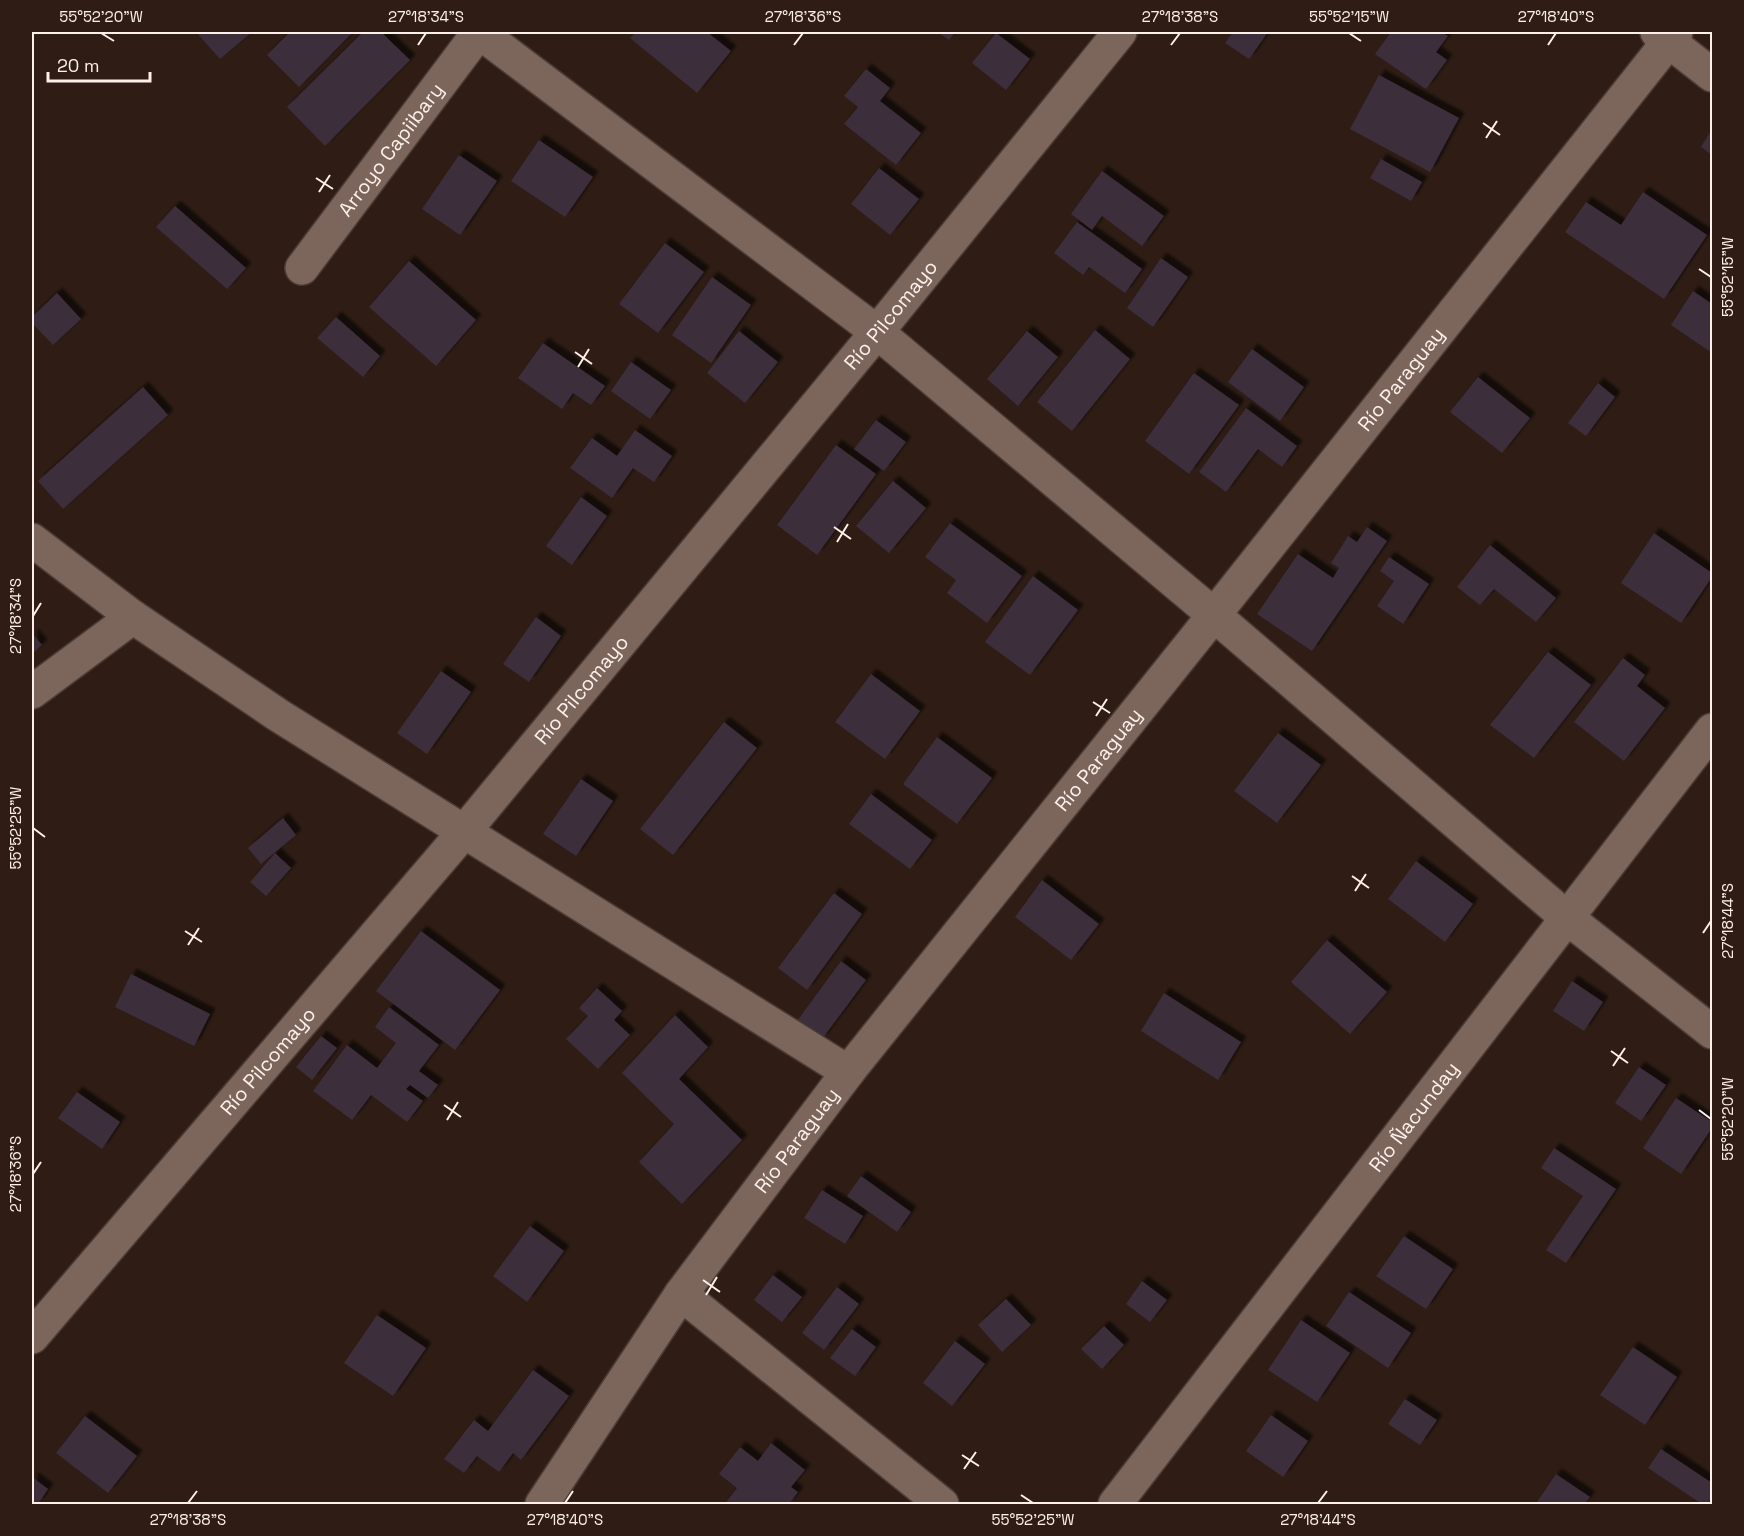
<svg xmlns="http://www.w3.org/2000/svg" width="1744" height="1536" font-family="'Space Grotesk',sans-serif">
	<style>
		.building { fill: #3d2d3a; filter: url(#shadow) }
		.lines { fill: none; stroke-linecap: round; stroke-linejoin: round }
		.minor-casing { stroke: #4a3a35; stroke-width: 36 }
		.minor { stroke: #7c665c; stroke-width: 33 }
		.ticks { fill: none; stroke: #fdf0ea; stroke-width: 2 }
		.labels { text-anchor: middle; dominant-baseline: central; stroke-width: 5; stroke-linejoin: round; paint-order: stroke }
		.street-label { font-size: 20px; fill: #fdf0ea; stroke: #2f1d15 }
		.neatline { fill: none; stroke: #fdf0ea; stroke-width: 2 }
		.ticks-label { font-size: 15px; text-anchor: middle; fill: #fdf0ea }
	</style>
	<defs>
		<filter id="shadow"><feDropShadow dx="5.5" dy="-5.5" stdDeviation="1.5" flood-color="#0009"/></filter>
	</defs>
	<rect width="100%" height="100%" fill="#2f1d15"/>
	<g class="building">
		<polygon points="196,32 252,32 220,59"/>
		<polygon points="290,32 353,32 299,87 267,55"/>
		<polygon points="363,32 381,32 410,60 325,146 287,107"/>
		<polygon points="636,32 707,32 731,51 697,93 630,38"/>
		<polygon points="937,32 955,32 949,40"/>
		<polygon points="1233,32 1268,32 1249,59 1225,43"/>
		<polygon points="1391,32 1441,32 1448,36 1436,52 1447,60 1426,89 1375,54"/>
		<polygon points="996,33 1030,59 1006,90 972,63"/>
		<polygon points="866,69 890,88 880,101 921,133 896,165 844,124 858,107 844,96"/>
		<polygon points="1379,75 1459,118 1430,172 1350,129"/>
		<polygon points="1712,129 1712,155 1701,147"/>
		<polygon points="539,140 593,177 565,217 511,181"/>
		<polygon points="459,155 497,181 460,235 422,209"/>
		<polygon points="1381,159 1422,182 1411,201 1370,178"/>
		<polygon points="879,168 919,199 890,235 851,204"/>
		<polygon points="1102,171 1164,216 1142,246 1102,216 1092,230 1071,214"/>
		<polygon points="1643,192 1707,235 1664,299 1565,232 1586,202 1621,225"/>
		<polygon points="175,206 246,268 227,289 156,227"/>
		<polygon points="1077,222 1142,269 1125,293 1089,267 1083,275 1054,253"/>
		<polygon points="665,243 704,272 658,333 619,304"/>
		<polygon points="1161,258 1188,277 1153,327 1127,308"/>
		<polygon points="409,261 476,320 436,366 369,307"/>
		<polygon points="712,277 751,305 711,363 672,335"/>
		<polygon points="1693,291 1712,304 1712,353 1671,325"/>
		<polygon points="57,293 81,319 53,345 32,323 32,317"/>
		<polygon points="336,317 380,356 363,377 317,338"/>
		<polygon points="1095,330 1130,359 1072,431 1037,402"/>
		<polygon points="739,331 778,362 745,403 707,373"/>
		<polygon points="1027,331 1058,357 1018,406 987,379"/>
		<polygon points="543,343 605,386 591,405 573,393 562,409 518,378"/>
		<polygon points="1252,349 1304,387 1280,421 1228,382"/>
		<polygon points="631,362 671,390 650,419 611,391"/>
		<polygon points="1194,373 1239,405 1189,474 1145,441"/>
		<polygon points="1478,377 1530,418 1502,453 1450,412"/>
		<polygon points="1598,383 1615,397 1586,436 1568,423"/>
		<polygon points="143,387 168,415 63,509 38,481"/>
		<polygon points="1246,408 1297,446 1282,467 1258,449 1226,492 1199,472"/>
		<polygon points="876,420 906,442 884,471 854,449"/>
		<polygon points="635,430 672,456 654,482 633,468 612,498 570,468 592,438 617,456"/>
		<polygon points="836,445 876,474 817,555 777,525"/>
		<polygon points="893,481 926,508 889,553 856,526"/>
		<polygon points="581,497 607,516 572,565 546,546"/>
		<polygon points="950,523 1022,576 987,623 947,593 956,580 925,557"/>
		<polygon points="1367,527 1387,541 1312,651 1257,614 1298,554 1333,578 1339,568 1331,563 1348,536 1357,542"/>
		<polygon points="1654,533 1712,573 1712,577 1681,623 1621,583"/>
		<polygon points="1490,545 1556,598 1536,622 1494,589 1480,605 1457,587"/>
		<polygon points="1389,557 1429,584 1403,624 1377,606 1394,581 1380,571"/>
		<polygon points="1033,576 1078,610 1030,675 985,642"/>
		<polygon points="536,617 561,636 529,682 503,664"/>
		<polygon points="32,633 42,645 32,654"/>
		<polygon points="1548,652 1591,685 1534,758 1490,725"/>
		<polygon points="1623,658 1645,675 1637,686 1665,708 1624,761 1574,722"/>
		<polygon points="441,671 471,692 427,754 397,733"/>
		<polygon points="871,674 920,711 885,759 835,722"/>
		<polygon points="724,722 757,748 673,855 640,829"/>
		<polygon points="1278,733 1321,765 1277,823 1234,791"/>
		<polygon points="937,737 992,778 957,824 903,784"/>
		<polygon points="581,779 613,801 576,856 543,834"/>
		<polygon points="871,794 932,840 910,869 849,824"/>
		<polygon points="283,818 296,835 261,864 248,848"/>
		<polygon points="275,853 291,868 266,896 250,882"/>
		<polygon points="1416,861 1473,904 1445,942 1388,899"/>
		<polygon points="1042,880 1099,924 1071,960 1015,917"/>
		<polygon points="834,893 862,914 807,990 778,968"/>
		<polygon points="421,931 500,990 455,1050 376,991"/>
		<polygon points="1327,940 1387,992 1350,1034 1291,982"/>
		<polygon points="841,961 866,980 822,1039 797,1021"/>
		<polygon points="131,974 210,1014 194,1046 115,1007"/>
		<polygon points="1572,981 1603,1002 1584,1031 1553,1011"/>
		<polygon points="597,988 622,1011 614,1020 630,1035 598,1069 566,1039 588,1016 579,1008"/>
		<polygon points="1164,993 1241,1042 1218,1080 1141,1031"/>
		<polygon points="389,1007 439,1045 419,1071 438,1085 428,1098 410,1085 406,1089 423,1101 407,1122 371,1095 352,1120 313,1091 347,1045 377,1068 396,1043 375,1027"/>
		<polygon points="675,1015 708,1047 679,1079 742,1140 682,1204 639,1162 674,1124 622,1073"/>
		<polygon points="321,1036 337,1048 312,1080 296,1067"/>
		<polygon points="1639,1067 1666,1085 1641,1121 1615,1103"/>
		<polygon points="77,1092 120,1122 102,1149 58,1118"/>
		<polygon points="1676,1098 1712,1122 1712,1128 1681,1174 1643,1148"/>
		<polygon points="1554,1148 1616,1189 1566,1263 1546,1250 1583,1196 1541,1168"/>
		<polygon points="861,1176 911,1212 897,1232 847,1196"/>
		<polygon points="822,1190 863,1216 845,1244 804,1218"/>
		<polygon points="530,1226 564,1251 527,1302 493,1276"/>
		<polygon points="1404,1236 1453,1269 1426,1309 1376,1276"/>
		<polygon points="773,1275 802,1297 782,1322 754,1300"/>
		<polygon points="1142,1281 1167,1300 1150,1322 1126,1304"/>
		<polygon points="837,1287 859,1304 824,1350 802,1333"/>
		<polygon points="1349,1292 1411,1333 1388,1368 1326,1326"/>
		<polygon points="1006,1299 1031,1325 1002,1352 978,1325"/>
		<polygon points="377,1315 426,1348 393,1396 344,1363"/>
		<polygon points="1301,1320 1350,1353 1317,1402 1268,1370"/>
		<polygon points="1104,1326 1124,1345 1102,1369 1081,1349"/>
		<polygon points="852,1329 876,1347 855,1376 830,1358"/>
		<polygon points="955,1341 985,1364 952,1406 923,1383"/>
		<polygon points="1633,1347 1677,1377 1645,1425 1600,1395"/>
		<polygon points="533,1370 569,1396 521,1460 513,1453 499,1472 477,1456 464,1473 444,1459 474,1420 488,1431"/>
		<polygon points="1405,1399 1437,1420 1420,1445 1388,1424"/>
		<polygon points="1271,1415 1308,1441 1283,1477 1246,1451"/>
		<polygon points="85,1416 137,1456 108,1493 56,1453"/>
		<polygon points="771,1443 805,1470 791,1487 798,1492 789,1504 725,1504 737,1488 719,1474 740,1447 758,1461"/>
		<polygon points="1661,1449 1712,1483 1712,1497 1707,1504 1702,1504 1648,1468"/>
		<polygon points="1556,1474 1590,1497 1584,1504 1537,1502"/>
		<polygon points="32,1477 48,1489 38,1504 32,1501"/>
	</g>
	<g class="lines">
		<g class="minor-casing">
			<g id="minor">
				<polyline points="479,32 877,332 1214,615 1566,917 1712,1032"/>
				<polyline points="1657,32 1712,75"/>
				<path id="s1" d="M302 268 479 32"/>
				<polyline points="32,540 133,617 278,715 848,1072"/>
				<polyline points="32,692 133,617"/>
				<polyline points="681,1294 942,1504"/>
				<path id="s2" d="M32 1337 463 833 877 332 1120 32"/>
				<path id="s3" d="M542 1504 681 1294 848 1072 1214 615 1676 32"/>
				<path id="s4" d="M1115 1504 1712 730"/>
			</g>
		</g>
		<use href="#minor" class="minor"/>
	</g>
	<path class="ticks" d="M101 33 114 41M1349 33 1361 41M418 45 426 33M794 45 803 33M1171 45 1180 33M1548 45 1556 33M1483 123 1500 135M1486 138 1497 121M316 178 333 189M319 192 330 175M1699 269 1711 277M575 352 592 364M578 367 589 349M834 527 851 539M837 542 848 524M33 616 41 603M1093 702 1110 713M1096 716 1107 699M33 828 45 837M1352 876 1369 888M1355 891 1366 874M185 931 202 942M1703 933 1711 921M188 945 199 928M1611 1051 1628 1063M1613 1066 1625 1048M444 1105 461 1117M1699 1110 1711 1119M447 1120 458 1102M33 1174 41 1162M703 1280 720 1292M706 1295 717 1277M962 1455 979 1466M964 1469 976 1452M1021 1495 1033 1503M188 1503 197 1491M565 1503 573 1491M1318 1503 1327 1491"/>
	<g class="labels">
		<g class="street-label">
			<text stroke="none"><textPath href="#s1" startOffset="148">Arroyo Capiibary</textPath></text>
			<text stroke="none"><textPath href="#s2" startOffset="1335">Río Pilcomayo</textPath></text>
			<text stroke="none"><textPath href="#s3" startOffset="1416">Río Paraguay</textPath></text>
			<text stroke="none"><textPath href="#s2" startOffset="849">Río Pilcomayo</textPath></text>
			<text stroke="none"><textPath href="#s3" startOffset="930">Río Paraguay</textPath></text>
			<text stroke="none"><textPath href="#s2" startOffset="363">Río Pilcomayo</textPath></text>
			<text stroke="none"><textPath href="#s4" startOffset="489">Río Ñacunday</textPath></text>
			<text stroke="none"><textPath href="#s3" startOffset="444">Río Paraguay</textPath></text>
		</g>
	</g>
	<rect width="1744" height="1536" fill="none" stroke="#2f1d15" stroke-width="66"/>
	<path d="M48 72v9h102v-9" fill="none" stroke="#fdf0ea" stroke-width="3"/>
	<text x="57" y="72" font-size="18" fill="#fdf0ea" stroke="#2f1d15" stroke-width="4.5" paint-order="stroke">20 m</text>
	<rect x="33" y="33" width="1678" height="1470" class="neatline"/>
	<g class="ticks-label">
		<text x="101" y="22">55°52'20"W</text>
		<text x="426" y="22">27°18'34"S</text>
		<text x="803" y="22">27°18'36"S</text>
		<text x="1180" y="22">27°18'38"S</text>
		<text x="1349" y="22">55°52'15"W</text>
		<text x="1556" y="22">27°18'40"S</text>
		<text transform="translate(1728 277) rotate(-90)" y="5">55°52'15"W</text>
		<text transform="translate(16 616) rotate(-90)" y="5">27°18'34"S</text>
		<text transform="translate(16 828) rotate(-90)" y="5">55°52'25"W</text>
		<text transform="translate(1728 921) rotate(-90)" y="5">27°18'44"S</text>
		<text transform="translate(1728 1119) rotate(-90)" y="5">55°52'20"W</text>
		<text transform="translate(16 1174) rotate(-90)" y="5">27°18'36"S</text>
		<text x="188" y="1525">27°18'38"S</text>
		<text x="565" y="1525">27°18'40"S</text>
		<text x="1033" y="1525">55°52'25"W</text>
		<text x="1318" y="1525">27°18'44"S</text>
	</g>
</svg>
